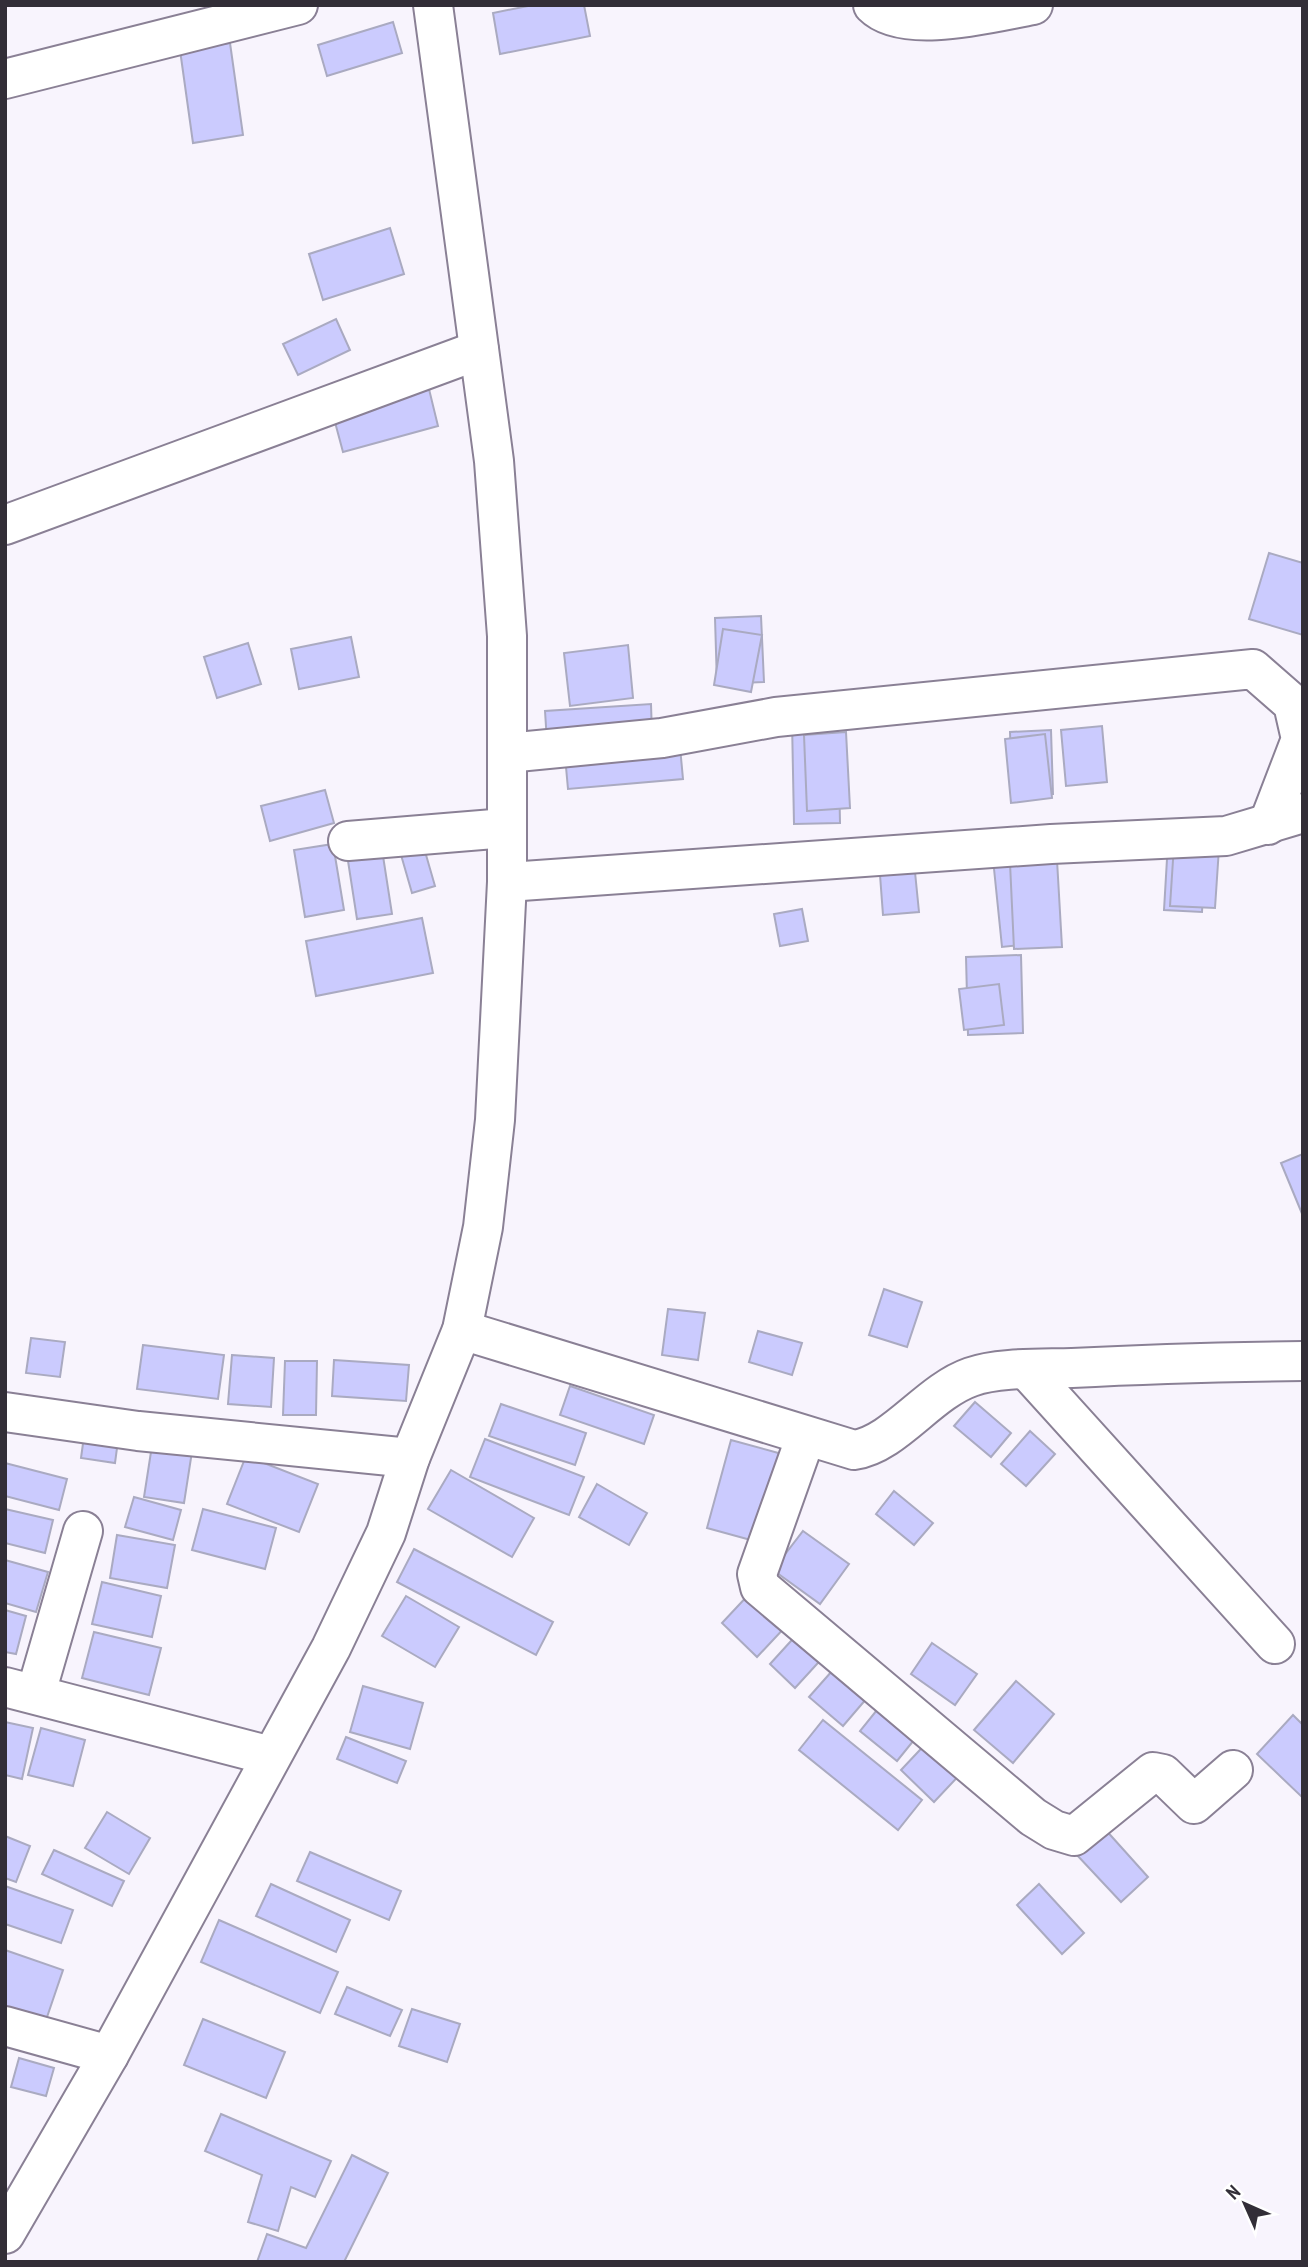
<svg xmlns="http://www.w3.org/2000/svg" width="1308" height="2267" font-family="'PT Sans Narrow',sans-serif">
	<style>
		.building { fill: #cbcbfe; stroke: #aaaac1; stroke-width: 2 }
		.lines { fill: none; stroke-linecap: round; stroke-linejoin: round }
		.minor-casing { stroke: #8a8095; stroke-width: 42 }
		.tertiary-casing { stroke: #8a8095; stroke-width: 42 }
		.minor { stroke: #fff; stroke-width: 38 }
		.tertiary { stroke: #fff; stroke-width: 38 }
	</style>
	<rect width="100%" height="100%" fill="#f8f4fd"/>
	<g class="building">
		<polygon points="533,5 584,5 590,36 500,54 493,13"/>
		<polygon points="393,22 402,53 327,76 318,45"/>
		<polygon points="230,43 243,135 193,143 180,50"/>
		<polygon points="390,228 404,274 323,300 309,254"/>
		<polygon points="336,319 350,350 298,375 283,344"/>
		<polygon points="428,385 438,426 343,452 332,411"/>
		<polygon points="1269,553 1303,563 1303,635 1249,619"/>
		<polygon points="761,616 764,682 717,684 715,618"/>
		<polygon points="723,629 762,635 751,692 714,685"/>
		<polygon points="351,637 359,677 299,689 291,649"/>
		<polygon points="248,643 261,684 217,698 204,657"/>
		<polygon points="628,645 633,698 570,706 564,653"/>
		<polygon points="651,704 652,735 547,742 545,711"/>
		<polygon points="838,720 840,823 794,824 792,721"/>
		<polygon points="1102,726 1107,782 1066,786 1061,730"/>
		<polygon points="1051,730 1053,794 1012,795 1010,732"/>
		<polygon points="846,732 850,808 807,811 804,735"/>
		<polygon points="1045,734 1052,798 1011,803 1005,739"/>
		<polygon points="680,747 683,779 568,789 565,756"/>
		<polygon points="325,790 334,823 270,841 261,806"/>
		<polygon points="422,841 435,886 412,893 399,848"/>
		<polygon points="1168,842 1206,844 1202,912 1164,910"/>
		<polygon points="381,843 392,914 357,919 346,848"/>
		<polygon points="333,844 344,910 305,917 294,850"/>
		<polygon points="1174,845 1219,848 1215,908 1170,906"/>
		<polygon points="1038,854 1047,942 1002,947 993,859"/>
		<polygon points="1057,860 1062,947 1014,949 1010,863"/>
		<polygon points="915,872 919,912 883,915 880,875"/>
		<polygon points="802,909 808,941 780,946 774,914"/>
		<polygon points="422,918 433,973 316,996 306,941"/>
		<polygon points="1021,955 1023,1033 968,1035 966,957"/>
		<polygon points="999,984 1004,1025 964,1030 959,989"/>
		<polygon points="1303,1154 1303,1216 1281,1163"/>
		<polygon points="884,1289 922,1302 907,1347 869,1335"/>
		<polygon points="668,1309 705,1313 698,1360 662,1355"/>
		<polygon points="758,1331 802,1343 792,1375 749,1362"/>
		<polygon points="31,1338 65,1342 60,1377 26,1373"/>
		<polygon points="143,1345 224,1355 218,1399 137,1389"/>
		<polygon points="232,1355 274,1358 271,1407 228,1404"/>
		<polygon points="334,1360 409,1365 406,1401 332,1396"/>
		<polygon points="285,1361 317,1361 316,1415 283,1415"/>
		<polygon points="570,1386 654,1415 644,1444 560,1415"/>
		<polygon points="975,1402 1011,1433 991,1457 954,1426"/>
		<polygon points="501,1404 586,1433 575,1465 489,1436"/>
		<polygon points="85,1429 119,1433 115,1463 81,1458"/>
		<polygon points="1030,1431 1055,1454 1026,1486 1001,1464"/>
		<polygon points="153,1439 193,1445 184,1503 144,1497"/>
		<polygon points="485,1439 584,1477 569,1515 470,1477"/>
		<polygon points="731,1440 782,1454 758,1542 707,1528"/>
		<polygon points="246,1456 318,1484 299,1532 227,1504"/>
		<polygon points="5,1463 67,1479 59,1510 5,1496"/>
		<polygon points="451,1470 534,1518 512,1557 428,1509"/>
		<polygon points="597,1484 647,1513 629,1545 579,1517"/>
		<polygon points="894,1491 933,1523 914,1545 876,1514"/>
		<polygon points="134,1497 181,1510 173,1540 125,1527"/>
		<polygon points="5,1509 53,1520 45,1553 5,1543"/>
		<polygon points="203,1509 276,1528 265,1569 192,1550"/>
		<polygon points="803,1531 849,1564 820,1604 773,1570"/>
		<polygon points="117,1535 175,1545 167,1588 110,1578"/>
		<polygon points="414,1549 553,1622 536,1655 397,1582"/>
		<polygon points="5,1560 48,1572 36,1612 5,1603"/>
		<polygon points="102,1582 161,1596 152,1637 92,1624"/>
		<polygon points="752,1591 788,1624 757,1657 722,1623"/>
		<polygon points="406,1596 459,1627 435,1667 382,1636"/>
		<polygon points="5,1610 26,1616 16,1654 5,1652"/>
		<polygon points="801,1630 827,1653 795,1688 770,1664"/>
		<polygon points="94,1632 161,1648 149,1695 82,1678"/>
		<polygon points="932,1643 977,1674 955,1705 911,1674"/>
		<polygon points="840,1662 873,1691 843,1726 809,1697"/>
		<polygon points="1016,1681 1054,1714 1013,1763 974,1730"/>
		<polygon points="363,1686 423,1703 410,1749 350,1732"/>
		<polygon points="885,1700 923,1729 897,1761 860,1731"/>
		<polygon points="1293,1715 1303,1725 1303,1798 1257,1754"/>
		<polygon points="823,1720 922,1800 898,1830 799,1750"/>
		<polygon points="5,1722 33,1728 22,1779 5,1775"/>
		<polygon points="41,1728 85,1740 73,1786 28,1775"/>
		<polygon points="934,1735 967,1767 934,1802 901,1770"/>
		<polygon points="346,1737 406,1761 397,1783 337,1759"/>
		<polygon points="107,1812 150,1838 129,1874 85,1848"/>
		<polygon points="1104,1828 1148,1877 1121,1902 1076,1854"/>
		<polygon points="5,1836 30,1846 16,1882 5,1878"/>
		<polygon points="54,1850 124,1881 112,1906 42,1874"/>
		<polygon points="310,1852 401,1891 389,1920 297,1881"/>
		<polygon points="271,1884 350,1920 336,1952 256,1916"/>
		<polygon points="1039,1884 1084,1933 1062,1954 1017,1905"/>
		<polygon points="5,1886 73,1910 61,1943 5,1924"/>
		<polygon points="219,1920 338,1972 320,2013 201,1962"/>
		<polygon points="5,1950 63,1970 46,2020 5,2006"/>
		<polygon points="347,1987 402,2010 390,2036 335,2014"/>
		<polygon points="412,2009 460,2024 447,2062 399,2046"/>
		<polygon points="203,2019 285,2052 266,2098 184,2065"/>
		<polygon points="19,2058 54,2068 46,2096 11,2087"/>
		<polygon points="221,2114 331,2161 315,2197 291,2187 278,2231 248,2222 262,2175 205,2151"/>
		<polygon points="352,2155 388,2173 344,2262 257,2262 267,2234 306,2248"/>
	</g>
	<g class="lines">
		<g class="minor-casing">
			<g id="minor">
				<path d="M873 5C904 36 993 12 1033 5"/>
				<polyline points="5,79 298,5"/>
				<polyline points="5,525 479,350"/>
				<polyline points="507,753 662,738 776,717 1253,669 1293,704 1301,739 1268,825"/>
				<polyline points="348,841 506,828"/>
				<polyline points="507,882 1051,844 1226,836 1303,813"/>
				<path d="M462 1330 854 1450C895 1444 928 1392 971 1377 998 1367 1043 1369 1072 1368 1149 1364 1226 1362 1303 1361"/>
				<polyline points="1027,1370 1275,1644"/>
				<polyline points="5,1412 138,1431 410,1458"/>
				<polyline points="806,1436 757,1574 760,1587 1033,1817 1054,1830 1074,1836 1153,1772 1163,1774 1194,1804 1233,1770"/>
				<polyline points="5,1687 271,1756"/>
				<polyline points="36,1693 83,1531"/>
				<polyline points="5,2026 109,2055"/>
			</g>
		</g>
		<g class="tertiary-casing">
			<polyline id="tertiary" points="5,2234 109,2055 331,1648 386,1533 410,1458 462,1330 483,1227 495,1120 507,882 507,636 494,461 433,5"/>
		</g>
		<use href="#minor" class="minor"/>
		<use href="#tertiary" class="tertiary"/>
	</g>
	<rect width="1308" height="2267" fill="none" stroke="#322e37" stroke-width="14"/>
	<g transform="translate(1245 2204) rotate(315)" stroke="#ffffff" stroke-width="5" paint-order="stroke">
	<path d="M0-5L12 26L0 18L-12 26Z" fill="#322e37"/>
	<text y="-10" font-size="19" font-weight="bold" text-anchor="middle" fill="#322e37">N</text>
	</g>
</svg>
